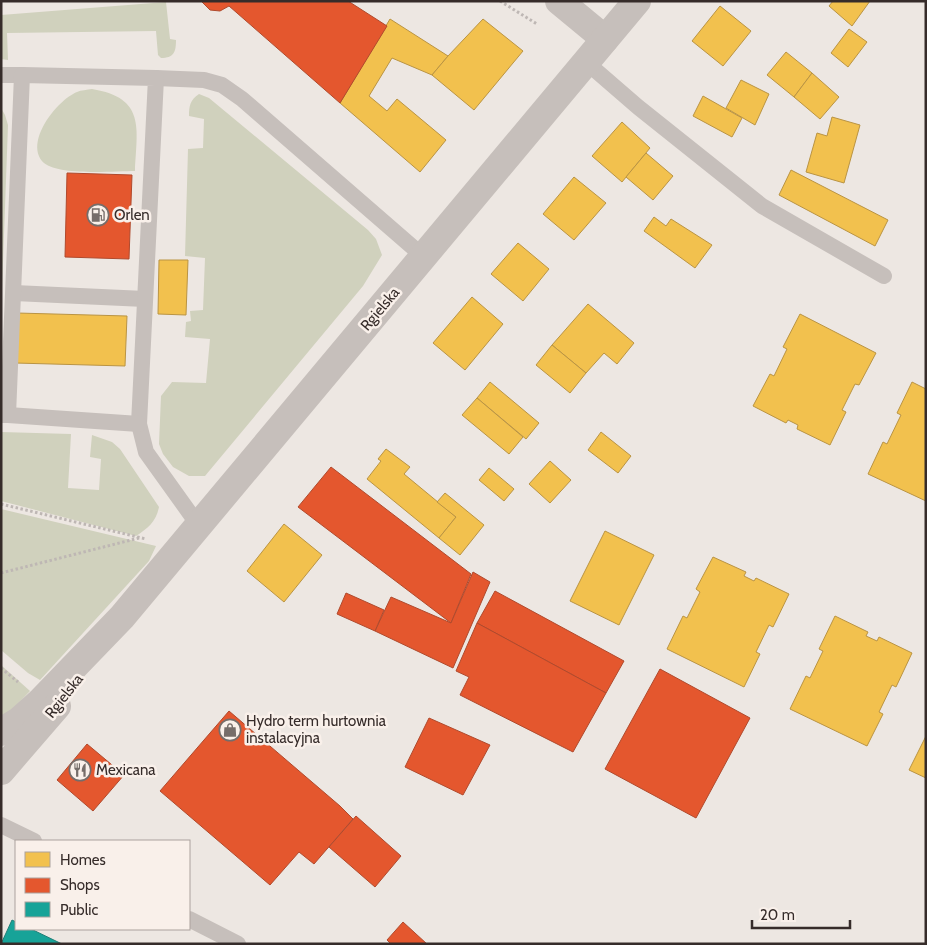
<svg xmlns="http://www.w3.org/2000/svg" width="927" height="945" font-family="Cabin,sans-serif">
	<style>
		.green { fill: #d0d1bd }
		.homes { fill: #f2c14e; stroke: #ba9443 }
		.shops { fill: #e4572e; stroke: #b04a2d }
		.public { fill: #17a398; stroke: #207f77 }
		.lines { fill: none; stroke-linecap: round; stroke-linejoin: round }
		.path { stroke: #beb7b4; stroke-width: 3; stroke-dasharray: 2.5 2.5; stroke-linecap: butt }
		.service { stroke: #c6bfbb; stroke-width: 16 }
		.minor { stroke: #c6bfbb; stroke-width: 28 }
		.tertiary { stroke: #c6bfbb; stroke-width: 28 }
		.labels { text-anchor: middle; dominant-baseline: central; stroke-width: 5; stroke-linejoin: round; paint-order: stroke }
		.poi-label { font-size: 15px; fill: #362c2a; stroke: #f9f0ea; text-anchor: start }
		.street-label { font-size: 15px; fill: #362c2a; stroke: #f9f0ea }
	</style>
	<rect width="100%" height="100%" fill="#ede7e2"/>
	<g class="green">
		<path d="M166 2 170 39 176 40C176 52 174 58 161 58L158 55 156 31 7 33 8 60 1 59V15Z"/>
		<path d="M92 89C146 98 137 128 135 171 114 171 60 176 44 163 23 143 57 100 77 92 81 90 87 90 92 89Z"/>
		<path d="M199 94 209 98 368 230 376 239 382 255 363 286 205 476H189L173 467 163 454 159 444 161 396 172 382 206 383 210 339 185 337 186 322 191 321 190 311 203 310 205 258 185 256 188 149 203 148 204 119 189 116C189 106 190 100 199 94Z"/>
		<polygon points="1,108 5,115 8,125 1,317"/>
		<path d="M1 432 71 434 68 488 99 490 101 459 90 457 92 435 112 442 120 449 159 507C156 522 148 528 136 536L1 501Z"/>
		<polygon points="1,509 156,546 149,561 40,680 28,673 1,650"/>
		<polygon points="1,665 30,691 10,712 1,717"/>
	</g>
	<g class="homes">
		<polygon points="833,1 870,1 852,26 829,6"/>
		<polygon points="720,6 751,31 723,66 692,41"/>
		<polygon points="390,19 448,56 432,75 392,58 369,96 387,111 397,99 446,140 420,172 340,103"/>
		<polygon points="483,19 523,51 474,110 432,75 448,56"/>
		<polygon points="849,29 867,42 848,67 831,53"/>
		<polygon points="786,52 812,73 794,97 767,75"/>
		<polygon points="812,73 839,97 820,119 794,97"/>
		<polygon points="741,80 769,94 755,125 726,108"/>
		<polygon points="703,96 742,118 732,137 693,116"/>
		<polygon points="832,117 860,125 844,183 806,172 817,133 827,136"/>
		<polygon points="622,122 650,148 622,182 592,156"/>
		<polygon points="646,153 673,176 653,200 626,177"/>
		<polygon points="791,170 888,220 875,246 779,195"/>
		<polygon points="574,177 606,203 574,240 543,214"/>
		<polygon points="654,217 666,226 671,219 712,245 695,268 644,231"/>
		<polygon points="518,243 549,269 523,301 491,274"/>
		<polygon points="159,260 188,260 186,315 158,314"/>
		<polygon points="472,297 503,324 465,370 433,343"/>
		<polygon points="588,304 634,343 617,364 604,353 586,373 552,345"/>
		<polygon points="17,313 127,316 125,366 15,363"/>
		<polygon points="800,314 876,353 859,385 855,384 842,410 846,412 830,445 797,429 798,425 788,420 786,423 753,406 770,374 774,376 787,349 783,347"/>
		<polygon points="552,345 586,373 570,393 536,365"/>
		<polygon points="490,382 539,423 526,439 477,398"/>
		<polygon points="912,382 926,389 926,501 868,474 883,442 887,444 901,415 897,413"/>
		<polygon points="477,398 523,437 509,454 462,415"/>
		<polygon points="601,432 631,456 618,473 588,450"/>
		<polygon points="386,449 410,467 404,474 456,517 439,538 367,479 381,461 378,459"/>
		<polygon points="550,461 571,480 550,503 529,484"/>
		<polygon points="489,468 514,489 504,501 479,480"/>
		<polygon points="445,493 484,525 460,555 439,538 456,517 437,502"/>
		<polygon points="284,524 322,555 284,602 247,571"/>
		<polygon points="605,531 654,555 619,625 570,601"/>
		<polygon points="713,557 746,572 744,576 754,581 756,578 789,594 773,627 769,625 756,652 760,654 744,687 667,649 683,616 687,618 700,592 696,589"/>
		<polygon points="835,616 868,632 866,636 877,641 879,637 912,653 896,687 892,685 879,712 883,714 867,746 790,709 806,676 810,678 823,651 819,649"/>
		<polygon points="926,736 926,778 909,770"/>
	</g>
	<g class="shops">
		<polygon points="201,1 348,1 387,26 340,103 229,6 220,11 210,10"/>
		<polygon points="67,173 132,175 129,259 65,257"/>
		<polygon points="331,467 471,574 451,623 298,507"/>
		<polygon points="473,572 490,582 453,668 375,631 391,597 451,623"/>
		<polygon points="495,591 624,661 606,693 477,623"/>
		<polygon points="346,593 384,610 375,631 337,614"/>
		<polygon points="477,623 606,693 573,752 460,695 469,677 456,671"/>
		<polygon points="660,669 750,718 696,818 605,769"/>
		<polygon points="229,711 340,806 353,819 314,864 299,852 270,885 160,791"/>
		<polygon points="429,718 490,745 463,795 405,767"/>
		<polygon points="87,744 124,775 93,811 57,780"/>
		<polygon points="356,816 401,856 375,887 329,847"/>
		<polygon points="403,922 427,944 391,944 387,940"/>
	</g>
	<polygon class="public" points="12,920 16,922 16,929 31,929 62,944 1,944"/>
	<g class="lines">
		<g class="path">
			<polyline points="500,1 537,24"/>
			<polyline points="1,504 146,539"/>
			<polyline points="1,573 139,538"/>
			<polyline points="1,668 18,682"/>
		</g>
		<g class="service">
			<polyline points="586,62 638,107 762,206 884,276"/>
			<polyline points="1,75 22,75"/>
			<polyline points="156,78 204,80 222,85 242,99 424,257"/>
			<polyline points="14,293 145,299"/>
			<polyline points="1,415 8,415 22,75 156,78 139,424 146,452 199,526"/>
			<polyline points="8,415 139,424"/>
			<polyline points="1,825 34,841"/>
			<polyline points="189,919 238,944"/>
		</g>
		<polyline class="minor" points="559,1 605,39"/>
		<g class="tertiary">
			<polyline points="1,732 20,720 40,702 122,617 637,1"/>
			<polyline points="1,771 57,706"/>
		</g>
	</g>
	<defs>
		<g id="fuel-ring" transform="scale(1.125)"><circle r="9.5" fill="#f9f0ea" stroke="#766d6a" stroke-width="1.5"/><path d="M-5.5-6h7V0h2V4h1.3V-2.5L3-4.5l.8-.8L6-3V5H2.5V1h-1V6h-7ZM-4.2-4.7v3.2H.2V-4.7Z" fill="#766d6a"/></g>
		<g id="shop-ring" transform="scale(1.125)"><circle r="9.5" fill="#f9f0ea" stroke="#766d6a" stroke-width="1.5"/><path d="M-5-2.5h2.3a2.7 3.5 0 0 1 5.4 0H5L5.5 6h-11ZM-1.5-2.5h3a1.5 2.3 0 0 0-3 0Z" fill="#766d6a"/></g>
		<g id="restaurant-ring" transform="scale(1.125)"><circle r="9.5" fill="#f9f0ea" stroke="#766d6a" stroke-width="1.5"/><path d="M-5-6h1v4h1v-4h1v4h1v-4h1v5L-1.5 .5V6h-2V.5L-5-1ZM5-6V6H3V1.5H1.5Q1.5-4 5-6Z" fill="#766d6a"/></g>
	</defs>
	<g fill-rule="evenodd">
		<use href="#fuel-ring" x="98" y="215"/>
		<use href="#shop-ring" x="230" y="730"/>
		<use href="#restaurant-ring" x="80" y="770"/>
	</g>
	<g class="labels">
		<g class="poi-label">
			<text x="114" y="215">Orlen</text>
			<text x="246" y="721">Hydro term hurtownia<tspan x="246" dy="17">instalacyjna</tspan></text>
			<text x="96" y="770">Mexicana</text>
		</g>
		<g class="street-label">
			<text transform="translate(380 309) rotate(-50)">Rgielska</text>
			<text transform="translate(64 696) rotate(-52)">Rgielska</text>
		</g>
	</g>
	<rect width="927" height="945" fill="none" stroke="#362c2a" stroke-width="5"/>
	<rect x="15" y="840" width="175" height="90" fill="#f9f0ea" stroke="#aba29d"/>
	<rect x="25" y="852" width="25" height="15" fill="#f2c14e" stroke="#aba29d"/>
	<text x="60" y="865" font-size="15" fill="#362c2a">Homes</text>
	<rect x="25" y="878" width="25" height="15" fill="#e4572e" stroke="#aba29d"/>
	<text x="60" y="890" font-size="15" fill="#362c2a">Shops</text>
	<rect x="25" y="902" width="25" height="15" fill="#17a398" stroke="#aba29d"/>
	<text x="60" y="915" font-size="15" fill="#362c2a">Public</text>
	<path d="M752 920v8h98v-8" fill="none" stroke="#362c2a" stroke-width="2.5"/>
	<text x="760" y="920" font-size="15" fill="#362c2a" stroke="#f9f0ea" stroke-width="4" paint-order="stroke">20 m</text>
</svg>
